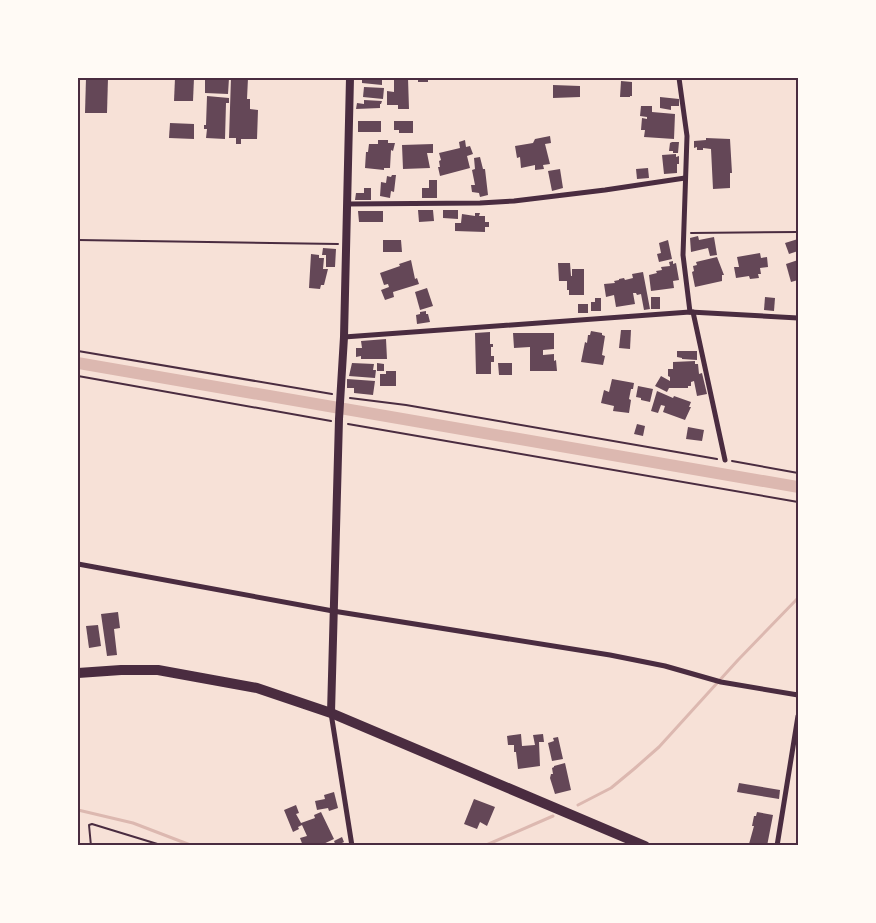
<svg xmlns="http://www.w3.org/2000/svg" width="876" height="923" font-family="Roboto,sans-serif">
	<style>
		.water { fill: #dcb8b0 }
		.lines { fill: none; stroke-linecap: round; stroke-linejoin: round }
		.stream { stroke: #dcb8b0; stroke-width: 3 }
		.building { fill: #644757 }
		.path { stroke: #4a2c40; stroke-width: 2 }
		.minor { stroke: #4a2c40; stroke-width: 5 }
		.tertiary { stroke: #4a2c40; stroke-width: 8 }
		.primary { stroke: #4a2c40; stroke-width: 10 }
		.neatline { fill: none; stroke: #4a2c40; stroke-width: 2 }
	</style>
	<rect width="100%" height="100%" fill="#f7e1d7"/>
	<polygon class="water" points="78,357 798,481 798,493 78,369"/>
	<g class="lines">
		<g class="stream">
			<polyline points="578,805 611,788 634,769 659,747 738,660 798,598"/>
			<polyline points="78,810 133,823 193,846"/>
			<polyline points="484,846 553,816"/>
		</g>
	</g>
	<g class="building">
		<polygon points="86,78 108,78 107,113 85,113"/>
		<polygon points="175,78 194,78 193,101 174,101"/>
		<polygon points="205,78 229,78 228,94 205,93"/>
		<polygon points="231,78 248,78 247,99 250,99 250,109 258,110 257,139 241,139 241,144 236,144 236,138 229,138"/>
		<polygon points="362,78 382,78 382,85 362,83"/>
		<polygon points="394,78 408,78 409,109 398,109 398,105 387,105 387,91 394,92"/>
		<rect x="418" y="78" width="10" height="4"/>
		<polygon points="621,81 632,82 632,96 630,96 630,97 620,97"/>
		<polygon points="553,85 580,86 580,97 553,98"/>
		<polygon points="364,87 384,88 383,99 363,97"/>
		<polygon points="207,96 229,98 229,103 226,103 225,139 206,138 207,129 204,129 204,125 206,125"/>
		<polygon points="660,97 679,99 679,106 671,106 671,110 660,108"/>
		<polygon points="364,100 382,101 381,104 380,104 380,108 356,109 357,103 364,104"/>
		<polygon points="641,106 652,106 652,112 675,114 674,139 644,137 645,130 641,130 642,118 647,119 647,117 640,116"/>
		<rect x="358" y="121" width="23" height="11"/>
		<polygon points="394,121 413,121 413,133 399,133 399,130 394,130"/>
		<polygon points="170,123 194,124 194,139 169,138"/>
		<polygon points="550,136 551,143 545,144 550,164 543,165 544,169 535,170 535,165 521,168 520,157 517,158 515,146 533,143 535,139"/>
		<polygon points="706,138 730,139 732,173 730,173 730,188 713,189 711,149 703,148 703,150 697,150 697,147 694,148 694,141 706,140"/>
		<polygon points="378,140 388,140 388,143 395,143 393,151 391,150 390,168 384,168 384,170 365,168 366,152 368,152 369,144 378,144"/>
		<polygon points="465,140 466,147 470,146 473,154 467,156 470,168 440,176 438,167 440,167 439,161 441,160 439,153 460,148 459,142"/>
		<polygon points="672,142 679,142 678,153 673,153 673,151 669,151 670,143"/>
		<polygon points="433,144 433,153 427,153 430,168 403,169 402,145"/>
		<polygon points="676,154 676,157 679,156 679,164 677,164 677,173 664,174 662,155"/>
		<polygon points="480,157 483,169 485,169 488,195 480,197 479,193 472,192 471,185 475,185 472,170 475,169 474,158"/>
		<polygon points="648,168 649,178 637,179 636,169"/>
		<polygon points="560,169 563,188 552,191 548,171"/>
		<polygon points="392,175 396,175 394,192 391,191 390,198 380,196 381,182 386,183 387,176 391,177"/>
		<polygon points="429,180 437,180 437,198 422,198 422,188 429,188"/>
		<polygon points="364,188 371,188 371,200 355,200 356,193 364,193"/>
		<polygon points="418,210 433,210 434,221 419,222"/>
		<polygon points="443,210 458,210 458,219 443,218"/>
		<polygon points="358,211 383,211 383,222 359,222"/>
		<polygon points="475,213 480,213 479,216 485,216 485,222 489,222 489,227 485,227 485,232 455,231 455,223 461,223 462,214 475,216"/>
		<polygon points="698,236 699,240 714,237 717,255 710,256 708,248 691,252 690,238"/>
		<polygon points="798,239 798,251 789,254 785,243"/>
		<polygon points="383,240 401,240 402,252 383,252"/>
		<polygon points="668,240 672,259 659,262 657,254 661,253 659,243"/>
		<polygon points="323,248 336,249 335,267 326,267 326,255 322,255"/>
		<polygon points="760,253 761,258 767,257 768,267 760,268 761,274 758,274 759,278 750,279 749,276 736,278 734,267 739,267 737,257"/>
		<polygon points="311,254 319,255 319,258 324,258 323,269 328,269 324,285 321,285 320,289 309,288"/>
		<polygon points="717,257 724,275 722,275 722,281 695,287 692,272 694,271 693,266 697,265 696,262"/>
		<polygon points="411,260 415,279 417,278 419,284 393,292 394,297 385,300 381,290 389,287 388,284 384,285 380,273 400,266 399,264"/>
		<polygon points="798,260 798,280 791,282 786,264"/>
		<polygon points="673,261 673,264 676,263 679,280 673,281 674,288 651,291 649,275 657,273 656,271 662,270 661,267 670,266 669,262"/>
		<polygon points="558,263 570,263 571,276 572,276 572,269 584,269 584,295 569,295 569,290 567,290 567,281 559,281"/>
		<polygon points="643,272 650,309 644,310 641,294 637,295 636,293 633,293 635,304 616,307 614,295 606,297 604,284 615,283 614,281 619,280 619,279 624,278 625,280 633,278 632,274"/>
		<polygon points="427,288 433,306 420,310 415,292"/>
		<rect x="651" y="297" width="9" height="12"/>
		<polygon points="765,297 775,298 774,311 764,310"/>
		<polygon points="595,298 601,298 601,311 591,311 591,302 595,302"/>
		<rect x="578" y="304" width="10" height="9"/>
		<polygon points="426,311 426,314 428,314 430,322 417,324 416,315 420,314 420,312"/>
		<polygon points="621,330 631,330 630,349 619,348"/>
		<polygon points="591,331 602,333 602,335 605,336 602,355 605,356 603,365 581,362 585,342 587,343 588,335 590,335"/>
		<polygon points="490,332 490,344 493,344 493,347 491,347 491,356 494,356 494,362 491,362 491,374 476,374 475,333"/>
		<polygon points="513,333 554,333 554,349 543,350 543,355 554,354 554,361 556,360 557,371 530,371 530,347 514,348"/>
		<polygon points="386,339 387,359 361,359 361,356 356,357 356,348 362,348 361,341"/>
		<polygon points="677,351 697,351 697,360 682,359 682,358 677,357"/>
		<polygon points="695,361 695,364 698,364 699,374 702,373 707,394 697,396 694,381 691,382 691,386 688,386 688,388 669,388 667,392 655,386 661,376 670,381 670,377 668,376 668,369 673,369 673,362"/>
		<polygon points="352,363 374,364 373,370 376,370 375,378 349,376"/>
		<polygon points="377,363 384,364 384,371 377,371"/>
		<polygon points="498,363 512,363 512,375 499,375"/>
		<polygon points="386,371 396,371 396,386 380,386 380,374 386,374"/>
		<polygon points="347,379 375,381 373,395 354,393 354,388 347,388"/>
		<polygon points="612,379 634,383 633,389 631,389 629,399 631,400 629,413 613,411 614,406 601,403 604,390 609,392"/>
		<polygon points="638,386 653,389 650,402 641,400 641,398 636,397"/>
		<polygon points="657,391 673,398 674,396 691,402 689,407 691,407 685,420 663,412 665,406 661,405 658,413 651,411"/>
		<polygon points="637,424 645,426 643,436 634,434"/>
		<polygon points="688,427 704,430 702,441 686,439"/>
		<polygon points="118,612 120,628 114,629 117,655 107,656 101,614"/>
		<polygon points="98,625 101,646 89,648 86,626"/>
		<polygon points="521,734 522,746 535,745 533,735 543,734 544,742 539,742 540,766 518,769 516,752 514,752 514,745 508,745 507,736"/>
		<polygon points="558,737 563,759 552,761 548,743 554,741 553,738"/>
		<polygon points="565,763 571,790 555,794 550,778 551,774 553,774 552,768 554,767 554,766"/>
		<polygon points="739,783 780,790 779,799 737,792"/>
		<polygon points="334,792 338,808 329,811 328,808 317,810 315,801 325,799 324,795"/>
		<polygon points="474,799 495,807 487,826 480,822 477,829 464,824"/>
		<polygon points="296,805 299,813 296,814 301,823 315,818 314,815 321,812 334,839 319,846 303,846 300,838 307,836 302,825 298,827 299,829 293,832 284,810"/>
		<polygon points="757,812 773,815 767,846 751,846 749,844 754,826 752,826 754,816 756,816"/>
		<polygon points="342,837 344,842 342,843 342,846 336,846 334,841"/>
	</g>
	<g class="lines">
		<g class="path">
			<polyline points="691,233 798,232"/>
			<polyline points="78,240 338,244"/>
			<polyline points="78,351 332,394"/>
			<polyline points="78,376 331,421"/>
			<polyline points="350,398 406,405 717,459"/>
			<polyline points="348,424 798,502"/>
			<polyline points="732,461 798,473"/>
			<polyline points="91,846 89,825 92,824 164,846"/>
		</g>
		<g class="minor">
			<polyline points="679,78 687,136 683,255 690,312"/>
			<polyline points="347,204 480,203 514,201 605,190 685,178"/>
			<polyline points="693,312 725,460"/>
			<polyline points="344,337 690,312 798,318"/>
			<polyline points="78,564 333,611 610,655 665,666 721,682 798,695"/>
			<polyline points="331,713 352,846"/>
			<polyline points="777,846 798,716"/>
		</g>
		<polyline class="tertiary" points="331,713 339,419 344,337 350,78"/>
		<polyline class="primary" points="78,673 121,670 158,670 257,688 331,713 645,846"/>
	</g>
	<rect width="876" height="923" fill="none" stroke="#fffaf5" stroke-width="158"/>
	<rect x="79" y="79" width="718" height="765" class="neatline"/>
</svg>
